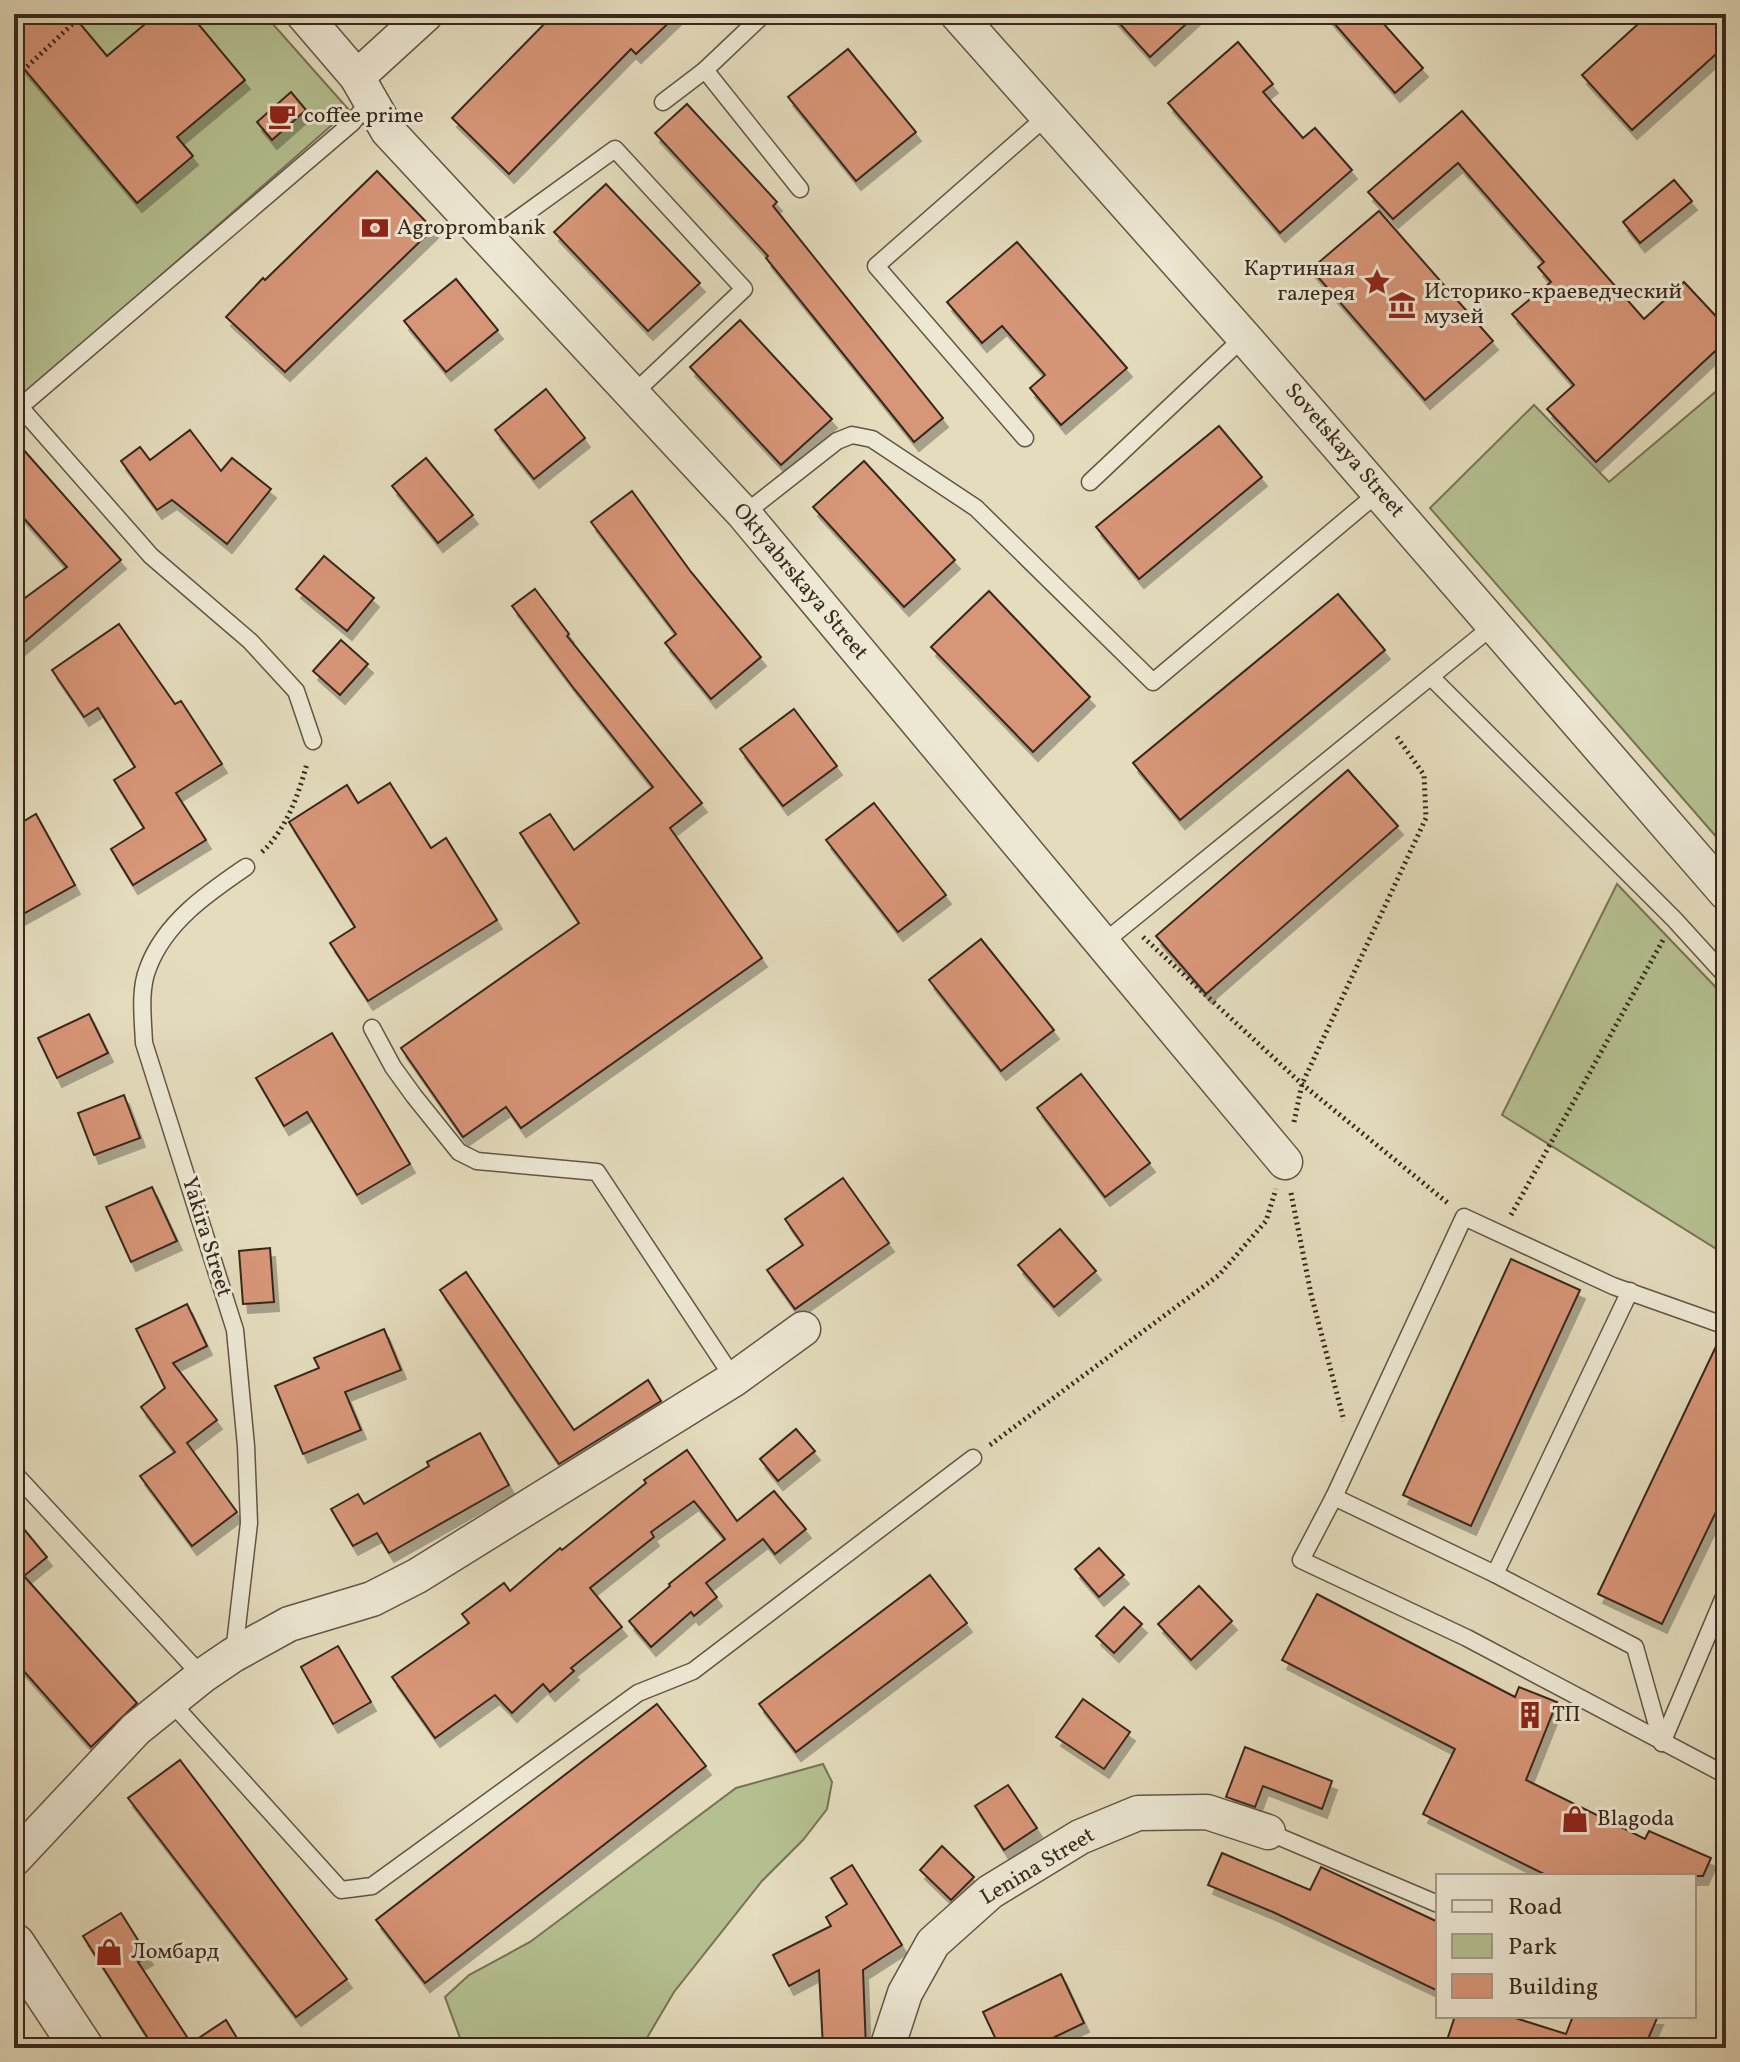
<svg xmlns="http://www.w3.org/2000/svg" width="1740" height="2062" font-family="Vollkorn,serif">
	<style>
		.green { fill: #b5c090; stroke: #767456; stroke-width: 2 }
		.building { fill: #d89678; stroke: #38281d; stroke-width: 2; filter: url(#shadow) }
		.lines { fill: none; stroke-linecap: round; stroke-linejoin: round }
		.service-casing { stroke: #635545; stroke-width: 19 }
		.minor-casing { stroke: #635545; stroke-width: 37 }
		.tertiary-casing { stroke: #635545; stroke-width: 45 }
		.path { stroke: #38281d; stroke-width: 5; stroke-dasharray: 2 4; stroke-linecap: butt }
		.service { stroke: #ede8d4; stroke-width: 16 }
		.minor { stroke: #ede8d4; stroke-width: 34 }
		.tertiary { stroke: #ede8d4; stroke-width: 42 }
		.labels { text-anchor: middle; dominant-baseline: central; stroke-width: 6; stroke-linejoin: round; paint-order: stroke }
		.poi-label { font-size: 22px; fill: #38281d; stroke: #ede8d4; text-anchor: start }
		.street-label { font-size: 22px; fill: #38281d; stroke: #ede8d4 }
	</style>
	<defs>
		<filter id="shadow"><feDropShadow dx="5" dy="9" stdDeviation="0" flood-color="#0004"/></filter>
	</defs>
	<rect width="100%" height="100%" fill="#e4dcbd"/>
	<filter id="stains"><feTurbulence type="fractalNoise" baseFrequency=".0025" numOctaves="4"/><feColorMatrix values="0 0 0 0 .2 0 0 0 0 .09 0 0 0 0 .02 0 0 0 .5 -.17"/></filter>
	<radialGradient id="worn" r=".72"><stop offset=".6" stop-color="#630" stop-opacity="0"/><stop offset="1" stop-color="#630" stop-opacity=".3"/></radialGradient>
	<g class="green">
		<polygon points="79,14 264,14 349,110 17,402 14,398 14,71"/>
		<polygon points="1726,383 1726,848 1430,508 1534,405 1609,482"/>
		<polygon points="1617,884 1726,998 1726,1255 1502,1115"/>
		<polygon points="823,1764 832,1782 827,1809 803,1840 762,1881 674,1992 641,2048 468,2048 460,2038 445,1997 469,1975 530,1942 736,1788"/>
	</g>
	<g class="building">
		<polygon points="14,14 72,14 107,56 157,14 190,14 245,80 177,137 193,156 137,203 14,57"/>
		<polygon points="554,14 678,14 636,54 631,49 509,174 452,118"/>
		<polygon points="1111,14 1197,14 1150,57"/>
		<polygon points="1326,14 1375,14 1423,68 1395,93"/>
		<polygon points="1649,14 1726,14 1726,45 1632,130 1582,75"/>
		<polygon points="1238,42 1273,84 1263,92 1303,138 1315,128 1352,170 1280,233 1168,103"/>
		<polygon points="848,49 916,132 856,181 788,97"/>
		<polygon points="291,92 306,110 272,140 257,122"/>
		<polygon points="687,104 777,202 773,206 943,418 914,442 766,258 768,256 655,133"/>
		<polygon points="1462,111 1644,319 1684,282 1726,327 1726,341 1596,462 1547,409 1574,385 1512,314 1551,282 1538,267 1544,262 1458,163 1393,219 1368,192"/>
		<polygon points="377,171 433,229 285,372 226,317 263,278 265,280"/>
		<polygon points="1674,180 1692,201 1640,243 1623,222"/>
		<polygon points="606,184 700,283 648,331 554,232"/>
		<polygon points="1379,211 1493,341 1425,400 1311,269"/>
		<polygon points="1017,242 1127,368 1061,425 1030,388 1045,375 1002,326 982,343 947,302"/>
		<polygon points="456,279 498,330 446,372 404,321"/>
		<polygon points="740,320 832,419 781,465 690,367"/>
		<polygon points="546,389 585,438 534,479 495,430"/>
		<polygon points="1219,426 1262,477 1139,579 1096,527"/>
		<polygon points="190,430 221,471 232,458 271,489 227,544 172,500 157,510 121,461 140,447 150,460"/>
		<polygon points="14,439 121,560 14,651 14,606 67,567 14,507"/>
		<polygon points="426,458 473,515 438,543 392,486"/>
		<polygon points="864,461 955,560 904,607 813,507"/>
		<polygon points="632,491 691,572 761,657 711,699 665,643 676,634 591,522"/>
		<polygon points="324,556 374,598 347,631 296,589"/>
		<polygon points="535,589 569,634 567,636 702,803 670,828 762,958 521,1128 506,1107 463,1137 401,1048 579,923 520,833 550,814 574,850 653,787 575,690 512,606"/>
		<polygon points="989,591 1090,697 1033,752 931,647"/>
		<polygon points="1338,594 1385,650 1180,820 1133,763"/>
		<polygon points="119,624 175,704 181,701 222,764 176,793 206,840 133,885 111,849 144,828 114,780 135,767 98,708 84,717 52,670"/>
		<polygon points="341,640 368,664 340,695 313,671"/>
		<polygon points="794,709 837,766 783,806 740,749"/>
		<polygon points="1348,770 1398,826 1206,994 1156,936"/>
		<polygon points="390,783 431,848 446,838 497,920 368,1001 330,943 355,927 289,822 347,785 358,803"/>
		<polygon points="874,803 946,895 898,932 826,840"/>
		<polygon points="36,814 75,885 14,919 14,827"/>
		<polygon points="981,939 1054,1030 1001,1071 929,980"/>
		<polygon points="89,1014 108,1053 57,1078 38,1038"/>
		<polygon points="332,1033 410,1164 357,1195 307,1112 284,1126 256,1078"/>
		<polygon points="1081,1074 1150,1163 1105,1197 1037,1108"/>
		<polygon points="124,1095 140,1138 94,1155 78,1113"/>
		<polygon points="843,1178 889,1243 795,1309 767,1270 803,1245 785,1219"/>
		<polygon points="152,1187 177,1241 131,1262 106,1207"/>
		<polygon points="1060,1229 1096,1271 1054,1307 1018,1265"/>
		<polygon points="270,1248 274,1302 243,1304 239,1251"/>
		<polygon points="1511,1259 1580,1290 1471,1526 1403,1495"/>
		<polygon points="466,1272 574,1430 648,1380 661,1401 559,1464 440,1290"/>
		<polygon points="187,1304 207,1346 173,1363 217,1420 187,1443 237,1512 192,1546 140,1476 175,1452 141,1407 165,1388 136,1329"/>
		<polygon points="384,1329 401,1370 345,1392 361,1430 303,1454 275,1386 319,1368 314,1358"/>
		<polygon points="1721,1336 1726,1337 1726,1491 1662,1624 1598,1594"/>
		<polygon points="796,1429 815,1451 778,1481 760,1459"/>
		<polygon points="480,1433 509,1485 389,1553 377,1533 353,1546 331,1509 358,1494 364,1504 429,1466 427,1462"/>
		<polygon points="687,1450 737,1521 774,1491 806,1529 775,1554 763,1539 706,1583 717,1597 694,1616 691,1612 651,1647 629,1621 670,1586 669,1584 725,1539 694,1501 651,1532 654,1537 590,1588 622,1627 571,1668 574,1671 550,1692 543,1684 512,1713 495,1695 435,1738 392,1677 469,1623 462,1614 504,1583 510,1591 560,1548 562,1550 646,1483 644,1480"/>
		<polygon points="14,1517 47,1557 24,1576 137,1703 91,1747 14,1660"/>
		<polygon points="1099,1548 1124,1575 1099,1597 1075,1569"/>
		<polygon points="930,1575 967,1623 796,1752 759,1704"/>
		<polygon points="1199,1586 1232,1621 1191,1660 1158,1624"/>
		<polygon points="1317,1594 1515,1697 1519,1687 1557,1702 1526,1780 1645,1839 1649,1831 1711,1858 1703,1876 1548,1876 1423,1814 1455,1749 1282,1660"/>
		<polygon points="1124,1607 1142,1624 1114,1653 1096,1636"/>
		<polygon points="338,1646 371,1702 333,1724 301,1667"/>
		<polygon points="1083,1699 1130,1732 1104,1769 1056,1737"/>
		<polygon points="657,1704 706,1766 425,1983 376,1920"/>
		<polygon points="1245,1747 1332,1781 1322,1809 1263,1786 1255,1807 1226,1797"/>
		<polygon points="180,1760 347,1979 296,2017 128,1798"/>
		<polygon points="1008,1785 1037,1828 1004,1850 975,1806"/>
		<polygon points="942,1846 974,1877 951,1900 920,1870"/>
		<polygon points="1222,1853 1310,1890 1321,1867 1438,1922 1438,1991 1273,1912 1208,1885"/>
		<polygon points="852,1865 902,1945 863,1970 866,2048 823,2048 819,1970 789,1986 773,1955 831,1926 826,1917 847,1904 831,1878"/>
		<polygon points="121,1913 148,1956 138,1962 191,2043 226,2020 243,2048 154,2048 83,1936"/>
		<polygon points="1061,1974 1084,2023 1032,2048 1000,2048 983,2012"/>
		<polygon points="1455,2016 1509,2016 1566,2034 1573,2016 1658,2016 1644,2048 1462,2048 1446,2043"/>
	</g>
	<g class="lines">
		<g class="service-casing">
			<g id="service">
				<polyline points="705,70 800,189"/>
				<polyline points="663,102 705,70 764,14"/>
				<polyline points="489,240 615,149 744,289 634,393"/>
				<polyline points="1025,438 876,266 1047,116"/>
				<polyline points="1090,482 1244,337"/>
				<polyline points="744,514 837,441 852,435 872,439 976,508 1153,682 1379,492"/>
				<polyline points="1431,677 1674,919 1726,976"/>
				<polyline points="313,741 296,691 250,641 151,556 20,407 352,123 371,99"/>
				<polyline points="1103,943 1494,625"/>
				<polyline points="372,1028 393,1067 414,1096 459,1152 477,1161 597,1172 734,1379"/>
				<polyline points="1726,1326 1613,1286 1464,1217 1334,1497 1301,1560 1467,1638 1726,1775"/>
				<polyline points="14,1473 202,1676"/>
				<polyline points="1334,1497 1495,1574 1635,1647 1662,1743"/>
				<polyline points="1495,1574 1630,1291"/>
				<path d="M234 1653 249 1523 246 1446 235 1330 144 1043C143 1019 139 990 148 968 165 922 208 893 246 867"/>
				<polyline points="170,1701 341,1890 372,1886 638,1693 693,1671 973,1458"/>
				<polyline points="1662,1743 1726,1592"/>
				<polyline points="1268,1832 1438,1904"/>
			</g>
		</g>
		<g class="minor-casing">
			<g id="minor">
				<polyline points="303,14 357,77 388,131 744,514 1285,1162"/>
				<polyline points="957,14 1244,337 1726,893"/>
				<polyline points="357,77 426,14"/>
				<polyline points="14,1859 136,1729 202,1676 233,1655 289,1624 372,1599 417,1576 734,1379 803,1329"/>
				<polyline points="887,2048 905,1993 933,1943 990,1892 1080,1837 1138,1813 1207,1812 1268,1832"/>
			</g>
		</g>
		<g class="tertiary-casing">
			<polyline id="tertiary" points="14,1945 82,2048"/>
		</g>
		<g class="path">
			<polyline points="14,79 83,14"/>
			<path d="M262 852C286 830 299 794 307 763"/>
			<polyline points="1143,937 1302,1084 1449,1204"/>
			<polyline points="1294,1122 1302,1084 1426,818 1424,775 1395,734"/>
			<polyline points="1291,1193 1311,1294 1344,1421"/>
			<polyline points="1511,1215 1663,940"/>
			<polyline points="990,1445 1219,1275 1266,1221 1276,1189"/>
		</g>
		<use href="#service" class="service"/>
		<use href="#minor" class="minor"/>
		<use href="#tertiary" class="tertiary"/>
	</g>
	<defs>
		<g id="cafe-bare" transform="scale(2.16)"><path d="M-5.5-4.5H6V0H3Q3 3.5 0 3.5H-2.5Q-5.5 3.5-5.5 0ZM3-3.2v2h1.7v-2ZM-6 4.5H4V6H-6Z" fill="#8f2418" stroke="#ede8d4" stroke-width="2.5" paint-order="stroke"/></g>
		<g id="bank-bare" transform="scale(2.16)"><path d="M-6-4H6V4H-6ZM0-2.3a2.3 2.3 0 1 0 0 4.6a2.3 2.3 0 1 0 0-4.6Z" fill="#8f2418" stroke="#ede8d4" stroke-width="2.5" paint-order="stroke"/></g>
		<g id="sight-bare" transform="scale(2.16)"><path d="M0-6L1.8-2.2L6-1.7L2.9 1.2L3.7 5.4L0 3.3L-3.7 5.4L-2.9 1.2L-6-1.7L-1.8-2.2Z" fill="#8f2418" stroke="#ede8d4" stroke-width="2.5" paint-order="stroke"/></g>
		<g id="museum-bare" transform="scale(2.16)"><path d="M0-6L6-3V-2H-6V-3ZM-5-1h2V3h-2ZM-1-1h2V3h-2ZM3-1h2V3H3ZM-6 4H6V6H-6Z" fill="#8f2418" stroke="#ede8d4" stroke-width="2.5" paint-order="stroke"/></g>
		<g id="building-bare" transform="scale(2.16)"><path d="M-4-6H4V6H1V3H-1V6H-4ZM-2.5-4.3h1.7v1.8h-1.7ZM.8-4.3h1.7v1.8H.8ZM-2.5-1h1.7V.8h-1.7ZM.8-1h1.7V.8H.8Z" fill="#8f2418" stroke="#ede8d4" stroke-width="2.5" paint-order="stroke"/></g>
		<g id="shop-bare" transform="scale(2.16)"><path d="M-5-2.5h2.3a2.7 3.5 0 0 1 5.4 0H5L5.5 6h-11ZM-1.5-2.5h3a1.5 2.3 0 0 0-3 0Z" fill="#8f2418" stroke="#ede8d4" stroke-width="2.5" paint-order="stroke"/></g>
	</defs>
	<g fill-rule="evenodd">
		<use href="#cafe-bare" x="282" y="116"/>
		<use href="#bank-bare" x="375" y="228"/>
		<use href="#sight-bare" x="1377" y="282"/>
		<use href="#museum-bare" x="1402" y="305"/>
		<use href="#building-bare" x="1530" y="1715"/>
		<use href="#shop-bare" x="1575" y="1819"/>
		<use href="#shop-bare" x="109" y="1952"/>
	</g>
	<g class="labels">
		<g class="poi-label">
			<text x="304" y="116">coffee prime</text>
			<text x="397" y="228">Agroprombank</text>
			<text x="1355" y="269" text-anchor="end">Картинная<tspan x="1355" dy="25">галерея</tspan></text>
			<text x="1424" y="292">Историко-краеведческий<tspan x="1424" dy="25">музей</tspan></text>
			<text x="1552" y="1715">ТП</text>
			<text x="1597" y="1819">Blagoda</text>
			<text x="131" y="1952">Ломбард</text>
		</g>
		<g class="street-label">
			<text transform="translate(1344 451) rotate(49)">Sovetskaya Street</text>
			<text transform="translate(800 582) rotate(50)">Oktyabrskaya Street</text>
			<text transform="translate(206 1237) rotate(73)">Yakira Street</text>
			<text transform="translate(1038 1867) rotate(-31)">Lenina Street</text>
		</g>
	</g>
	<rect width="1740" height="2062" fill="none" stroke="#e4dcbd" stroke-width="48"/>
	<rect x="16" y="16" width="1708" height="2030" fill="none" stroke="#38281d" stroke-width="4"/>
	<rect x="24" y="24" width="1692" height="2014" fill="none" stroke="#38281d" stroke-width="2"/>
	<rect x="1436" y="1874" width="260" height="144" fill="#ede8d4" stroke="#a59b8b" stroke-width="2"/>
	<rect x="1452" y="1900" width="40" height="12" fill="#ede8d4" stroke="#a59b8b" stroke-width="2"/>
	<text x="1508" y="1914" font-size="24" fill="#38281d">Road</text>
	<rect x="1452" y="1934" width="40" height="24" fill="#b5c090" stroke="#a59b8b" stroke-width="2"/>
	<text x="1508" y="1954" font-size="24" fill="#38281d">Park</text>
	<rect x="1452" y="1974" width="40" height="24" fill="#d89678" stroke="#a59b8b" stroke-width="2"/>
	<text x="1508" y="1994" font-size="24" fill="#38281d">Building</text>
	<rect width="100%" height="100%" filter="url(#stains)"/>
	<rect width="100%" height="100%" fill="url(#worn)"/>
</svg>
